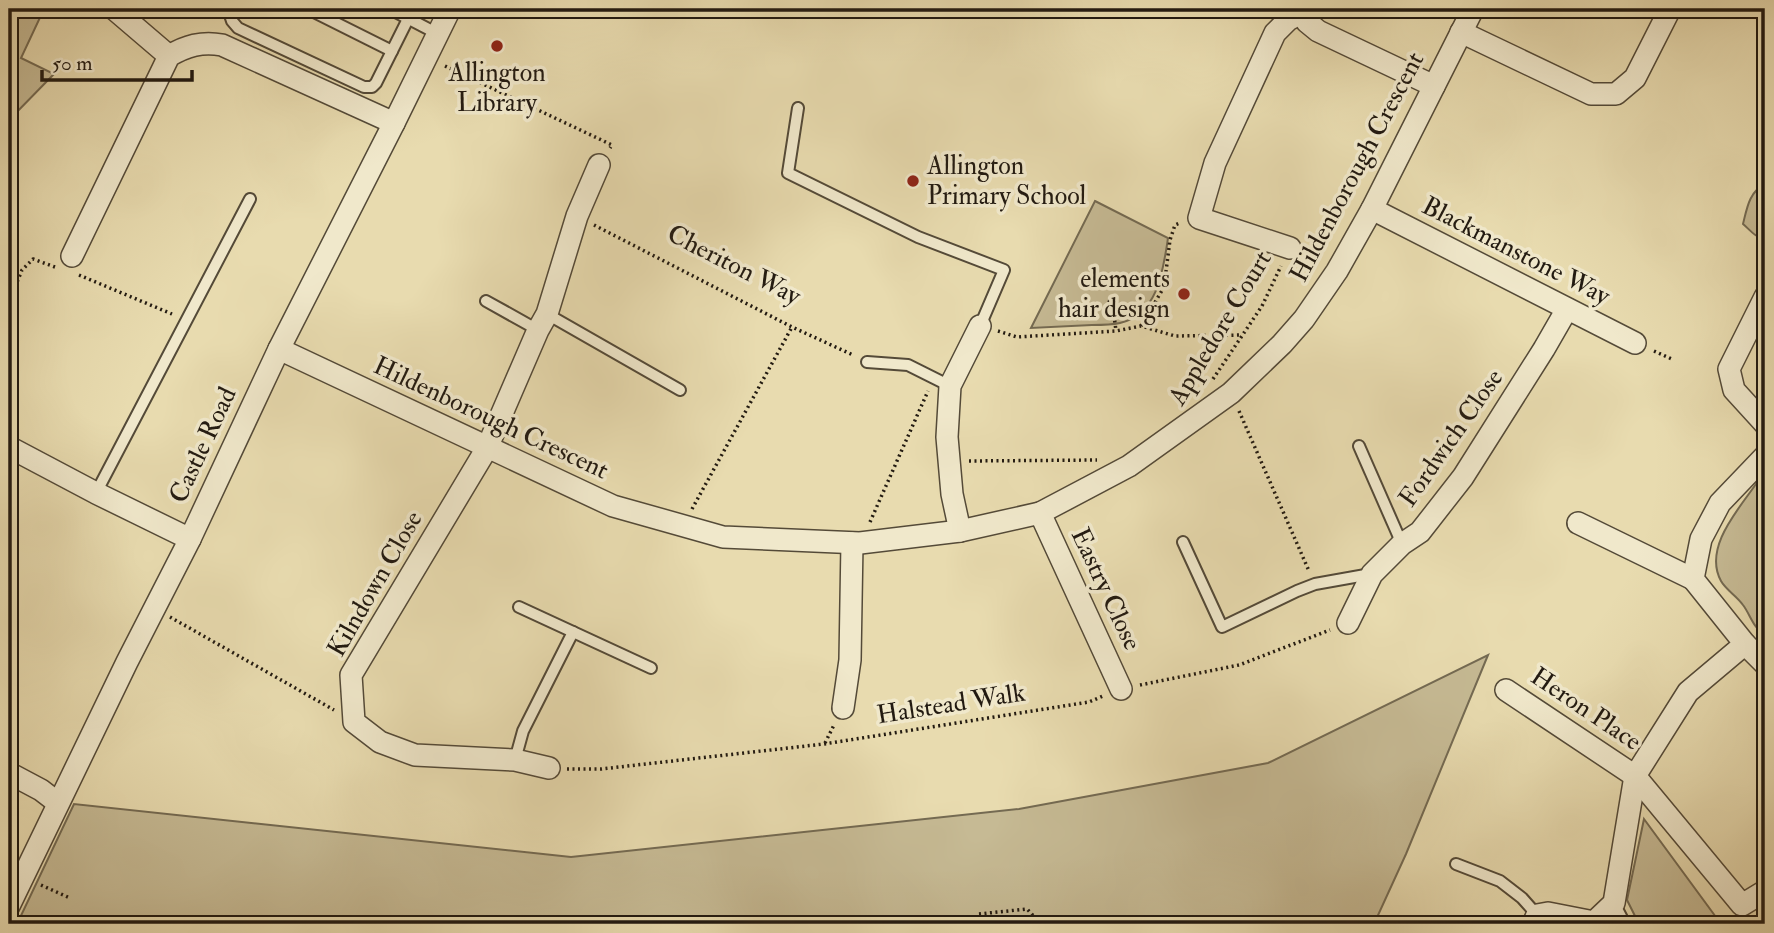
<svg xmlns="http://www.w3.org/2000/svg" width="1774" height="933" font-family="'IM FELL Double Pica',serif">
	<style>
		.green { fill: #c6ba94; stroke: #746a52; stroke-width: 2 }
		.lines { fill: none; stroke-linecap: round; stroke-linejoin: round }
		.service-casing { stroke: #544a38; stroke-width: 14 }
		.minor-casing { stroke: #544a38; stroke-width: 24 }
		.path { stroke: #221a11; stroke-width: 3.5; stroke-dasharray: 2 3.5; stroke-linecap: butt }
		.service { stroke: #f0e8cb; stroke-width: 10 }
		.minor { stroke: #f0e8cb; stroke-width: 21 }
		.poi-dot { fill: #8f2418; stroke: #f0e8cb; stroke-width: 2.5 }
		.labels { text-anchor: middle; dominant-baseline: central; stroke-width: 7; stroke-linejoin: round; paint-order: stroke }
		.poi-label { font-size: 26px; fill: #221a11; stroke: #f0e8cb }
		.street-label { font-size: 26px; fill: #221a11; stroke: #f0e8cb }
	</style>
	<rect width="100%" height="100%" fill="#e8dbaf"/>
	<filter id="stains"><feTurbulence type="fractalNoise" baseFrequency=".00286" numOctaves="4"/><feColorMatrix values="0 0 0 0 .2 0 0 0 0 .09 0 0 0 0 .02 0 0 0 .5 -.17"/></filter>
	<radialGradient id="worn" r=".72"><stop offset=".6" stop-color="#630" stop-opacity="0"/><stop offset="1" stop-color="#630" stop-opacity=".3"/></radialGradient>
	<g class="green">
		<polygon points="9,9 44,9 21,58 54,74 9,120"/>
		<path d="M1765 184V239C1756 238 1750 230 1743 224 1747 208 1749 192 1765 184Z"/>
		<path d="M1095 201 1168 238C1163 271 1158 314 1120 323 1111 325 1101 325 1092 325 1072 326 1052 327 1031 328Z"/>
		<path d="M1756 484 1765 485V634C1754 630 1750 614 1743 605 1737 596 1726 590 1721 581 1703 548 1738 510 1756 484Z"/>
		<polygon points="1488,655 1406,854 1374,924 17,924 74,804 571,857 1019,809 1268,763"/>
		<polygon points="1644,819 1721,924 1639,924 1627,900"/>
	</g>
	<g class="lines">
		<g class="service-casing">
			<g id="service">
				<polyline points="228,9 232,21 238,28 364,87 372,87 376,83 413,9"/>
				<polyline points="308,9 392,51"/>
				<polyline points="390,9 438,34"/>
				<polyline points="798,108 788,173 918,237 1004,270 980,326"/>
				<polyline points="486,301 538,330"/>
				<polyline points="547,314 680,390"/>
				<polyline points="867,362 908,365 950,386"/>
				<polyline points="1359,446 1402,544"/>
				<polyline points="96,493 250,199"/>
				<polyline points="1183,542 1222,627 1297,591 1315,584 1371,574"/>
				<polyline points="519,607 651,668"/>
				<polyline points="515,760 523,731 573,632"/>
				<polyline points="1456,864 1500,881 1522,898 1537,915"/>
				<polyline points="1614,903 1625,924"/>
			</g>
		</g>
		<g class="minor-casing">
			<g id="minor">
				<polyline points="114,9 169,56"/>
				<polyline points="1300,9 1307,22 1318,31 1434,86"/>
				<polyline points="1461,32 1591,94 1616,94 1635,78 1670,9"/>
				<polyline points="1372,209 1635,343"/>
				<polyline points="1290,248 1199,218 1215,163 1275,33 1288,20 1301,13"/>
				<path d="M72 256 169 56C186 46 202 41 222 45L394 123"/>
				<polyline points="1765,297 1729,369 1734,390 1765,424"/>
				<polyline points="279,349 613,506 723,537 860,543 960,531 1040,513 1129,466 1231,393 1282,344 1304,319 1337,271 1372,209 1473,9"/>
				<polyline points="9,447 96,493 190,539"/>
				<polyline points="1040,513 1121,689"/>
				<polyline points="1578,523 1693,579"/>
				<polyline points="960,531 952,494 947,437 950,386 980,326"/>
				<polyline points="1348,623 1372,574 1402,544 1420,532 1463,477 1544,349 1567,309"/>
				<polyline points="1745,644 1765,664"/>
				<polyline points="1506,690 1635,776 1742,905 1765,891"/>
				<polyline points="843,708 850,660 852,543"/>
				<polyline points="549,768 515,760 415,755 380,742 354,722 351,675 487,448 538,330 547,314 577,216 599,165"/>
				<polyline points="9,773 41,790 58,803"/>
				<polyline points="9,906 127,662 190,539 279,349 394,123 450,9"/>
				<polyline points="1533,924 1537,915 1548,913 1594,922 1614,903 1635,776 1688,692 1745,644 1693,579 1701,539 1720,503 1765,456"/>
			</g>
		</g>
		<g class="path">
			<polyline points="445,66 612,145 610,148"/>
			<polyline points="594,225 792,327 853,355"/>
			<polyline points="79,275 172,314"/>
			<polyline points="1108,300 1121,305 1121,310 1114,315 1116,331"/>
			<polyline points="9,302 22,270 33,259 55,267"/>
			<polyline points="1141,326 1164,287 1170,240 1175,225 1180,223"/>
			<polyline points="998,331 1017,337 1116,331 1141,326 1175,336 1242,335"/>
			<polyline points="1654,351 1674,360"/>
			<polyline points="1213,379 1262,306 1281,266"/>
			<polyline points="1239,411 1309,571"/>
			<polyline points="969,461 1097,460"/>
			<polyline points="692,509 792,327"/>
			<polyline points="870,522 928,391"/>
			<polyline points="170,617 334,710"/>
			<polyline points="1140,685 1239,665 1330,630"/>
			<polyline points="825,743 834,725"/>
			<polyline points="567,769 601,769 824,744 1089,702 1103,696"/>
			<polyline points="41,885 70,898"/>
			<polyline points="979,914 1027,909 1041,924"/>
		</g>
		<use href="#service" class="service"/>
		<use href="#minor" class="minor"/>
	</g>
	<g class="poi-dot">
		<circle cx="497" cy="46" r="7"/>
		<circle cx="913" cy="181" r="7"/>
		<circle cx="1184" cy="294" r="7"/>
	</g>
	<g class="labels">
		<g class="poi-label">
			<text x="497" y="73">Allington<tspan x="497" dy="30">Library</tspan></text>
			<text x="927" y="166" text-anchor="start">Allington<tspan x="927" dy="30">Primary School</tspan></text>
			<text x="1170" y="279" text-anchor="end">elements<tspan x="1170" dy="30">hair design</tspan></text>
		</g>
		<g class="street-label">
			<text transform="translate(1357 167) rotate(-62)">Hildenborough Crescent</text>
			<text transform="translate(1516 251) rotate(27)">Blackmanstone Way</text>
			<text transform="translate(734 265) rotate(27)">Cheriton Way</text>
			<text transform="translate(1220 328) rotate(-59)">Appledore Court</text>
			<text transform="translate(491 418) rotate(25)">Hildenborough Crescent</text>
			<text transform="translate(1451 438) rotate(-55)">Fordwich Close</text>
			<text transform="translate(203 445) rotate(-65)">Castle Road</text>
			<text transform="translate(375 584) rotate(-60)">Kilndown Close</text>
			<text transform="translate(1106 589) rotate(65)">Eastry Close</text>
			<text transform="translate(951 704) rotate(-9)">Halstead Walk</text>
			<text transform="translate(1586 709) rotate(34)">Heron Place</text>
		</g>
	</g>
	<rect width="1774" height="933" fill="none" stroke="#e8dbaf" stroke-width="35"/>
	<rect x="10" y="10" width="1753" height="912" fill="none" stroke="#221a11" stroke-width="3.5"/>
	<rect x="18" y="18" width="1739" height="898" fill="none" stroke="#221a11" stroke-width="2"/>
	<path d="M42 70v10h150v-10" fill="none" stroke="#221a11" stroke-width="3.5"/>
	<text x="52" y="70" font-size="21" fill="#221a11" stroke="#f0e8cb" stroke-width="5" paint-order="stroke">50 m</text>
	<rect width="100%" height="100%" filter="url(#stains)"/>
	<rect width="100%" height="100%" fill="url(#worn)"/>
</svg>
